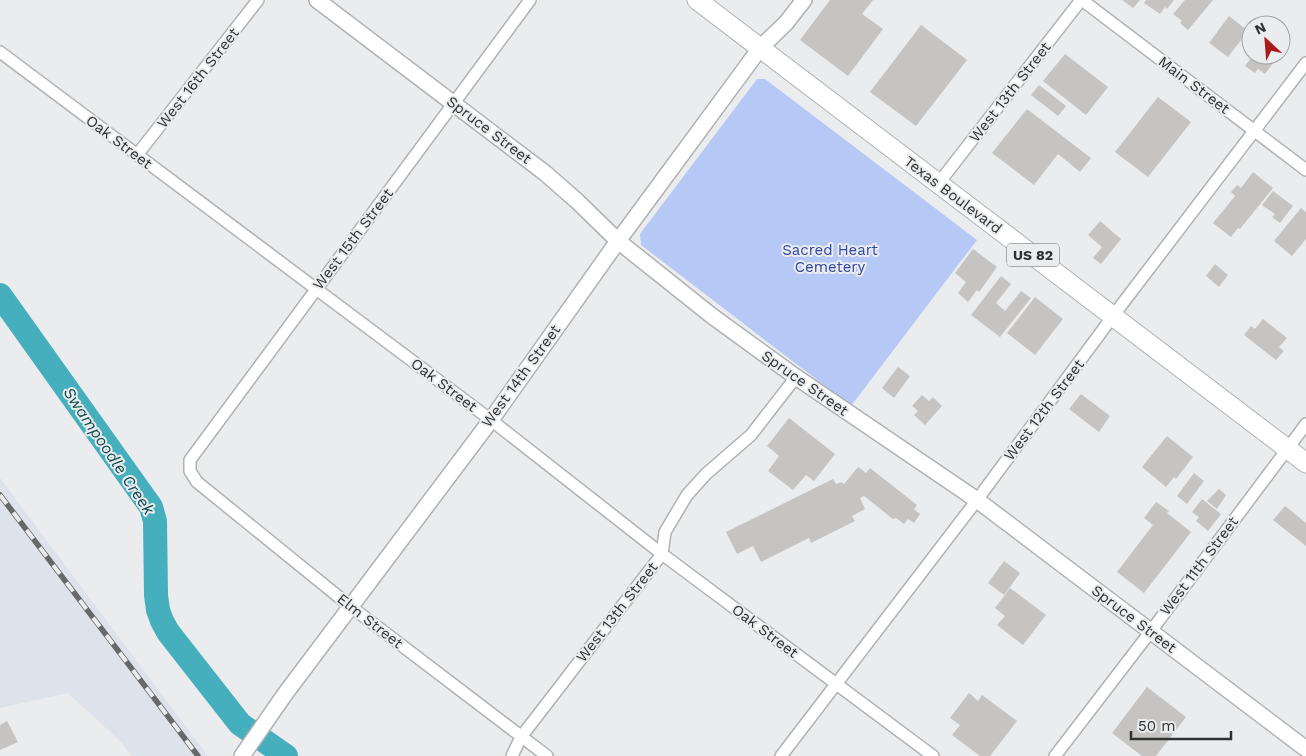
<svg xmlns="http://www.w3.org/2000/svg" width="1306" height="756" font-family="'Work Sans',sans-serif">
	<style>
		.built { fill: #dee2eb }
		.green { fill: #b6c8f6 }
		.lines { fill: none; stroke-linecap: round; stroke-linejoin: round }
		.river { stroke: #46afbe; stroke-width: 24 }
		.building { fill: #c5c4c2 }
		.minor-casing { stroke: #b0b1b2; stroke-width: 14 }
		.tertiary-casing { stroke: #b0b1b2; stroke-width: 18 }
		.primary-casing { stroke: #b0b1b2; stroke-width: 21 }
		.minor { stroke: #fff; stroke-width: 11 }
		.tertiary { stroke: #fff; stroke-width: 15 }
		.primary { stroke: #fff; stroke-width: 19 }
		.rail-casing { stroke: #676869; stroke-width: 5.5 }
		.rail { stroke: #ebecee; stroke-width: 4; stroke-dasharray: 11; stroke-linecap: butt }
		.labels { text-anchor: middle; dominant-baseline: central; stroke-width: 4; stroke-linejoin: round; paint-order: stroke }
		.shield { fill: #ebecee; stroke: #68696a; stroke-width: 1 }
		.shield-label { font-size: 14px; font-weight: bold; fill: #303131 }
		.street-label { font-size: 15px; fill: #303131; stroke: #ebecee }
		.park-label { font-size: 15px; fill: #2e48a4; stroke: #ebecee }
		.water-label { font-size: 16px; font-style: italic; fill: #074850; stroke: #ebecee }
	</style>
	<rect width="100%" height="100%" fill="#ebecee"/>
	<polygon class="built" points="0,478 180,719 208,756 132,756 120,741 68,693 0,708"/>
	<polygon class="green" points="757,79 765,79 977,240 851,406 641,245 640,234"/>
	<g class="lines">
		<polyline class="river" points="0,295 151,507 155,521 156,595 158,610 162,621 168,632 240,724 286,756"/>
	</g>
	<g class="building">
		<polygon points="830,0 873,0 862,14 883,29 848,76 800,40"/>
		<polygon points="1122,0 1140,0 1133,8"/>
		<polygon points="1146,0 1174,0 1167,9 1165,7 1160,14 1144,3"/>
		<polygon points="1185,0 1213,0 1188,30 1180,23 1182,21 1173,14"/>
		<polygon points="1229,16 1248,31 1228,57 1209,43"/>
		<polygon points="921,25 967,60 916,126 870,92"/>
		<polygon points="1065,54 1108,87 1086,115 1043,81"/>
		<polygon points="1253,55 1279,55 1265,74 1258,69 1255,73 1245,66"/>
		<polygon points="1039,85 1066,106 1058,116 1031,95"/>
		<polygon points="1158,97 1191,122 1148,177 1115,152"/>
		<polygon points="1027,109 1091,158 1080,172 1058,154 1034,185 992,153"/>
		<polygon points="1253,172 1273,188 1240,229 1238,228 1231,237 1213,223 1235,196 1231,192 1237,185 1241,188"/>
		<polygon points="1273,191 1293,206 1280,223 1272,217 1275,214 1262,205"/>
		<polygon points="1301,208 1306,212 1306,239 1292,256 1274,241"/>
		<polygon points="1100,221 1121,239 1101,264 1093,258 1102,247 1088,235"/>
		<polygon points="973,249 997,267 979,292 977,290 968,302 958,293 966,282 955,273"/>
		<polygon points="1215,264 1228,275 1219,287 1206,276"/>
		<polygon points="1001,276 1011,284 996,303 1005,311 1021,291 1031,298 1000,337 971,315"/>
		<polygon points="1035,297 1063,319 1035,355 1007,333"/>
		<polygon points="1263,319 1287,338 1279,347 1284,351 1276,360 1244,335 1251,326 1255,329"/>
		<polygon points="898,367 910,376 894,398 882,388"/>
		<polygon points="1081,394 1110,416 1099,432 1069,409"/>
		<polygon points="922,395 929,401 933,397 942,406 925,425 914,415 918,411 912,406"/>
		<polygon points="789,418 835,454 814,481 806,475 793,490 768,471 779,456 767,446"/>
		<polygon points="1167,436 1193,457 1176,479 1174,477 1166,487 1142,467"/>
		<polygon points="858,467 866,473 870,468 917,505 914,509 920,514 914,523 908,519 904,524 896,518 893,519 864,496 860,498 865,509 852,516 855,521 811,543 809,538 761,562 753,546 737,554 726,532 833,479 836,484 841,482 844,484"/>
		<polygon points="1194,473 1204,481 1187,504 1177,496"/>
		<polygon points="1219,489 1226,495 1217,509 1207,501"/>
		<polygon points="1202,499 1221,514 1208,531 1196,521 1199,517 1192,512"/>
		<polygon points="1156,502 1169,511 1167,513 1191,532 1144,593 1117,572 1153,525 1144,518"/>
		<polygon points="1285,506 1306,523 1306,546 1273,520"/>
		<polygon points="1004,561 1020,573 1004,595 988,583"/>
		<polygon points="1010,588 1046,615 1023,645 997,625 1005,616 995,608"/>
		<polygon points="1147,687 1186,717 1156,756 1142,756 1112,733"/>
		<polygon points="969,693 978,701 982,695 1017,721 990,756 980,756 952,735 960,725 950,718"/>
		<polygon points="7,721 18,742 0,750 0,725"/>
	</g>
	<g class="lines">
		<g class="minor-casing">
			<g id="minor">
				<polyline points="530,0 190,460 190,471 197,482 350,606 547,756"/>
				<polyline points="1082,0 1306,170"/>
				<polyline points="0,52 491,420 662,554 933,756"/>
				<polyline points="137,155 258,0"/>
				<polyline points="938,184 1081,0"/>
				<polyline points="512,756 521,737 662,554 665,532 687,495 706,474 751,435 796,377"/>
				<polyline points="781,756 977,500 1113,316 1306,63"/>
				<polyline points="1055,756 1151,631 1306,424"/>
			</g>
		</g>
		<g class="tertiary-casing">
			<g id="tertiary">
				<polyline points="317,0 545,173 577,201 618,241 712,316 796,377 977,500 1306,749"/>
				<polyline points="242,756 285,694 491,420 618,241 747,66 760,48 786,23 804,0"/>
			</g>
		</g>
		<g class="primary-casing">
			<polyline id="primary" points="697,0 1306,463"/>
		</g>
		<use href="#minor" class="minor"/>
		<use href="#tertiary" class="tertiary"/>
		<use href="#primary" class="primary"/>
		<g class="rail-casing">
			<polyline id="rail" points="0,495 198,756"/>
		</g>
		<use href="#rail" class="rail"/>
	</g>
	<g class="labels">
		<rect class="shield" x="1007" y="243.5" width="52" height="23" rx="4"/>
		<g class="shield-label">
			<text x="1033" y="255">US 82</text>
		</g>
		<g class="street-label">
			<text transform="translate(198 78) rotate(-52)">West 16th Street</text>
			<text transform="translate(1194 85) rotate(37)">Main Street</text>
			<text transform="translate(1010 92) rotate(-52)">West 13th Street</text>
			<text transform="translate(489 130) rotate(37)">Spruce Street</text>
			<text transform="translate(119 142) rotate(37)">Oak Street</text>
			<text transform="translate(953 195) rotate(37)">Texas Boulevard</text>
			<text transform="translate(353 239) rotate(-53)">West 15th Street</text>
			<text transform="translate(521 376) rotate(-54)">West 14th Street</text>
			<text transform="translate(805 383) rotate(35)">Spruce Street</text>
			<text transform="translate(444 385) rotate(37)">Oak Street</text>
			<text transform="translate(1044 410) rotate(-53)">West 12th Street</text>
			<text transform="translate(1199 566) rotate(-53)">West 11th Street</text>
			<text transform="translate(617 612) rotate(-52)">West 13th Street</text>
			<text transform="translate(1134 619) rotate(37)">Spruce Street</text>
			<text transform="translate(370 621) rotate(38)">Elm Street</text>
			<text transform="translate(765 631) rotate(37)">Oak Street</text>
		</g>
		<g class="park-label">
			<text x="830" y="250">Sacred Heart<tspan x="830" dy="17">Cemetery</tspan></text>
		</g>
		<g class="water-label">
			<text transform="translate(109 451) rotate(56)">Swampoodle Creek</text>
		</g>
	</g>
	<g transform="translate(1266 40) rotate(334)"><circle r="24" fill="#ebecee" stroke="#a0a1a2"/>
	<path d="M0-4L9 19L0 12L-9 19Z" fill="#ac191d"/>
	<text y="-8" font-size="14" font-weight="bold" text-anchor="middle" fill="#303131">N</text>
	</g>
	<path d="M1131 731v8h100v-8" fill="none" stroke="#303131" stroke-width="2.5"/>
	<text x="1138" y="731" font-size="15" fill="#303131" stroke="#ebecee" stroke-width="4" paint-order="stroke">50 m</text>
</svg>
